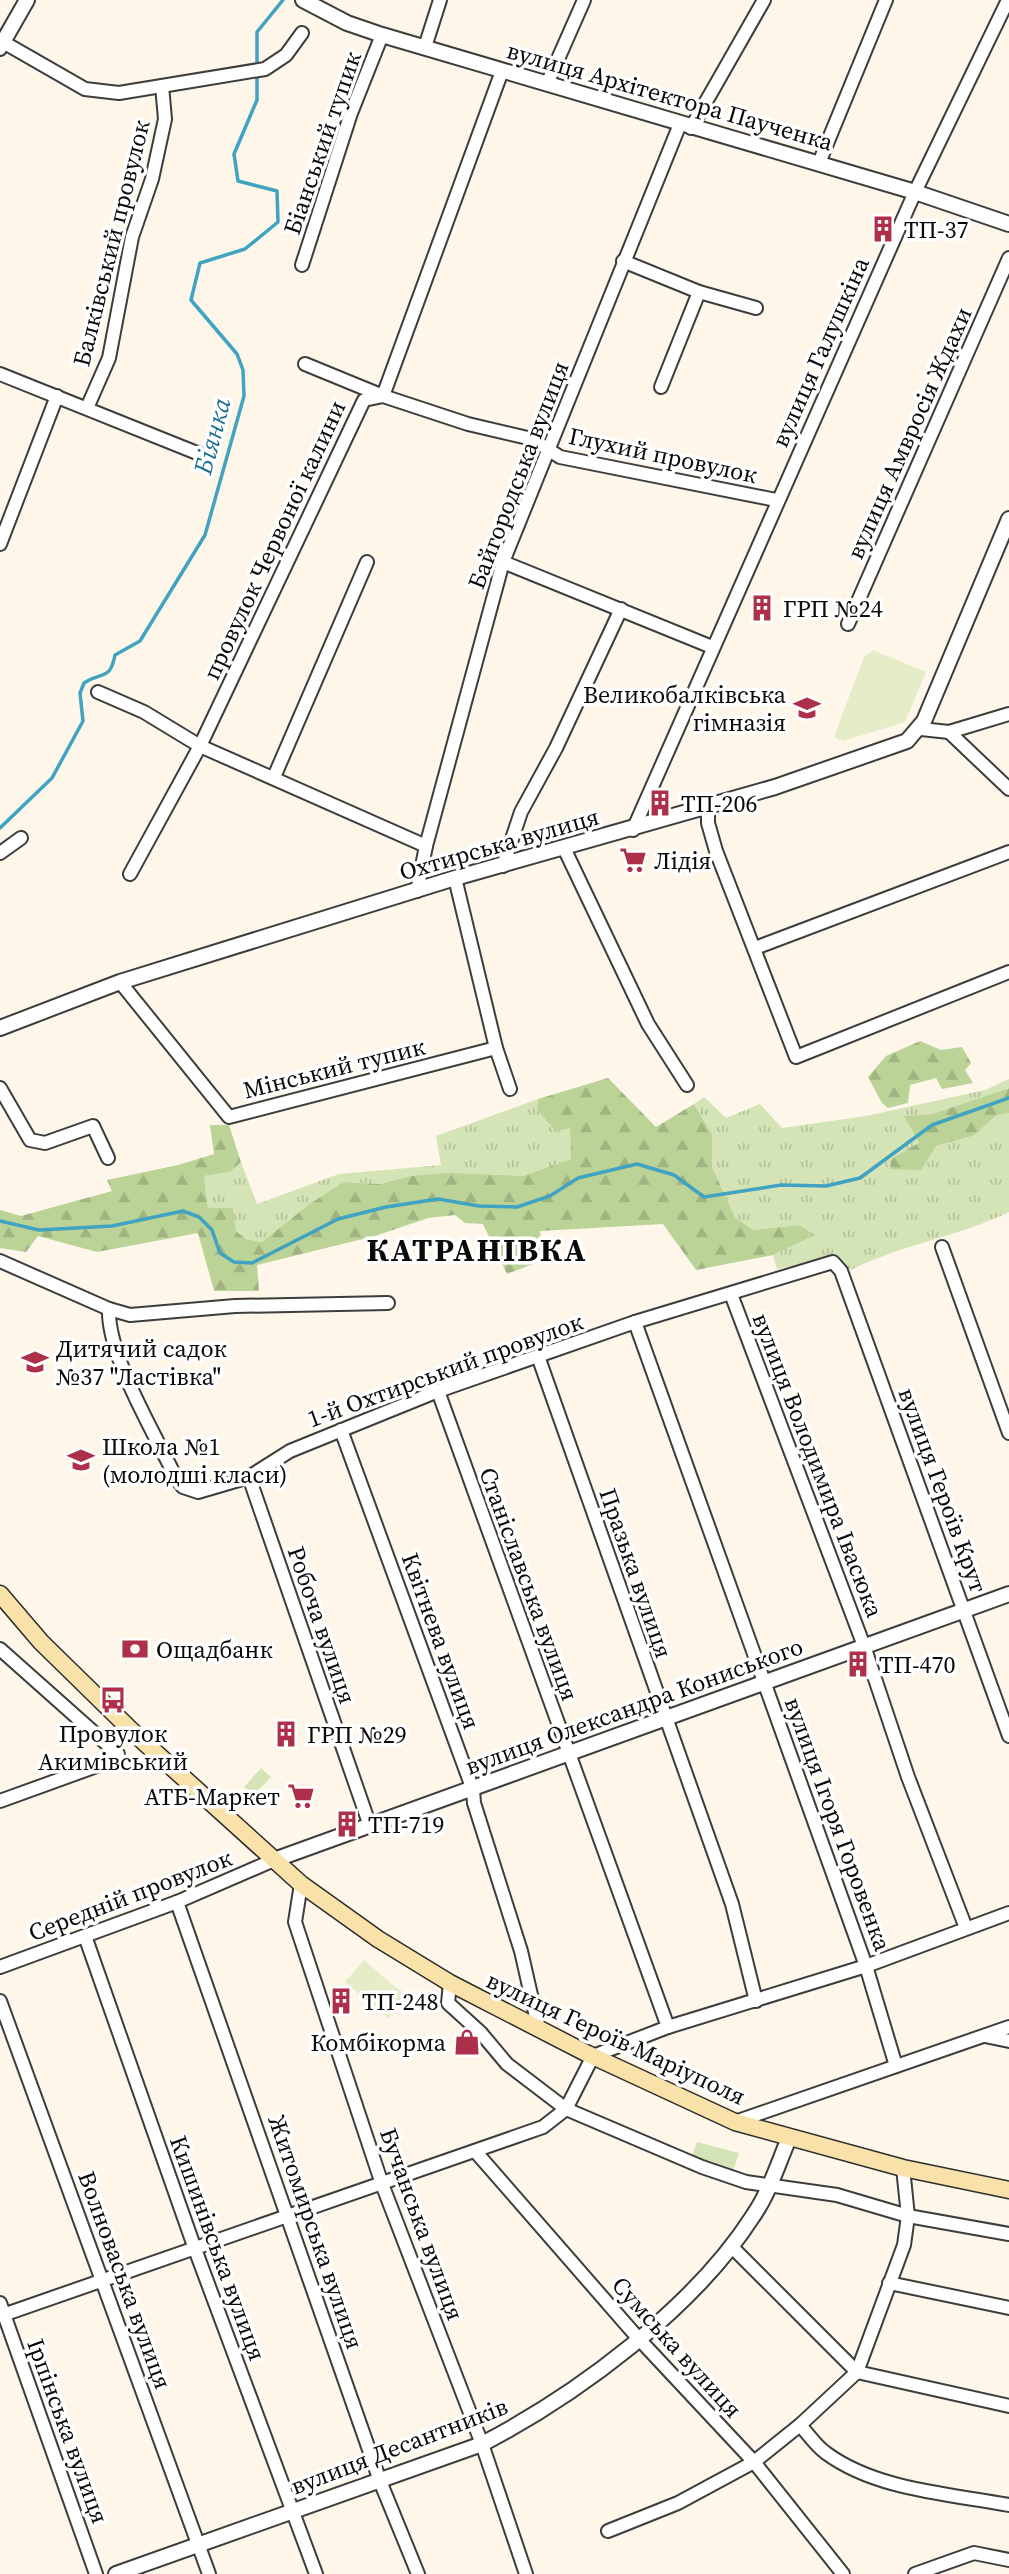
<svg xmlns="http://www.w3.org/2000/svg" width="1009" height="2574" font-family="'Source Serif 4',serif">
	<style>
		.grass { fill: url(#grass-tufts) }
		.forest { fill: url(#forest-firs) }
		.pitch { fill: #e5ecc7 }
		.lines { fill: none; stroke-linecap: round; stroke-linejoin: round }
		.stream { stroke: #3fa3c1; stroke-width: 3.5 }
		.minor-casing { stroke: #3d3d3d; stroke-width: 16 }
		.tertiary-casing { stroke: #3d3d3d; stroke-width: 18 }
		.secondary-casing { stroke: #2c2c2c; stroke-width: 19 }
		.minor { stroke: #fff; stroke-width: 12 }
		.tertiary { stroke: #fff; stroke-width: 14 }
		.secondary { stroke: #f8e2a9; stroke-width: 16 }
		.labels { text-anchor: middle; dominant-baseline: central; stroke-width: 7; stroke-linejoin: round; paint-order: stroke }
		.street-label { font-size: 24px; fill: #0a0a0a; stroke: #fff }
		.poi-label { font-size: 24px; fill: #0a0a0a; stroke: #fff; text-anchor: start }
		.water-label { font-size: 26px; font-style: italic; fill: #1f7190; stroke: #fff }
		.district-label { font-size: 32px; font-weight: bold; letter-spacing: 2px; fill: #0a0a0a; stroke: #fff }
	</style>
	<defs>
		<pattern id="grass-tufts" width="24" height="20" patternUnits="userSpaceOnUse" patternTransform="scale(1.75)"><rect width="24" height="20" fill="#d5e4b6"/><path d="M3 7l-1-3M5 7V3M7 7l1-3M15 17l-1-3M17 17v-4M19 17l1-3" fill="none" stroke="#b6c29b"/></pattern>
		<pattern id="forest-firs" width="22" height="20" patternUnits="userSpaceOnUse" patternTransform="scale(1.75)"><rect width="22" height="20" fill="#bcd397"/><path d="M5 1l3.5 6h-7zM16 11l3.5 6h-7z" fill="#a0b481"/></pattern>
	</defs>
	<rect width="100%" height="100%" fill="#fdf6e9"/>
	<g class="grass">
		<path d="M1009 1079V1088L932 1114 905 1116 919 1144 891 1159 890 1168H915L936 1146 973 1136 997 1115 1009 1113V1212C958 1237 902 1244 851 1270L833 1258 777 1269 773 1255 815 1235 799 1225 753 1230 735 1217 712 1167V1134L694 1104 704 1097 726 1118 760 1104 782 1128 866 1116 985 1090Z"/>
		<polygon points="538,1099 537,1110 570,1128 571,1159 523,1176 410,1176 380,1184 344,1182 262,1242 246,1239 208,1208 204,1176 230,1172 241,1162 257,1204 339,1174 441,1165 436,1136"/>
		<polygon points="261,1768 271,1777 253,1796 244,1787"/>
		<polygon points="697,2142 739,2153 733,2171 691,2159"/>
	</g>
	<g class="forest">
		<polygon points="920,1041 941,1050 962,1047 971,1063 965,1070 973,1083 942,1089 936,1078 910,1085 908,1103 888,1108 882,1103 868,1077 886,1056"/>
		<polygon points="608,1078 656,1127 694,1104 712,1134 712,1167 735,1217 753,1230 799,1225 815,1235 773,1255 696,1270 663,1224 540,1231 543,1260 507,1274 483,1224 465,1223 455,1215 428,1218 375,1236 257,1265 259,1291 214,1291 198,1233 97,1252 38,1236 26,1252 0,1248 0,1210 21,1216 112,1191 107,1180 178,1165 214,1154 210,1125 229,1125 241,1162 230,1172 204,1176 208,1208 233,1208 236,1231 246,1239 262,1242 311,1203 344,1182 380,1184 410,1176 449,1173 523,1176 571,1159 570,1128 556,1131 537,1110 538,1099"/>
		<polygon points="1009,1088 1009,1113 997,1115 973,1136 936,1146 921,1170 890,1169 891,1159 919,1143 904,1116 932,1114"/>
	</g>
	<g class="pitch">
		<polygon points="873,650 926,672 905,722 843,741 834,737 864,657"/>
		<polygon points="364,1960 407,1997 388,2018 345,1982"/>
	</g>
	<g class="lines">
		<g class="stream">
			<polyline points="257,66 257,32 283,0"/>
			<path d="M0 828 52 778 83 721 80 693 84 683C102 671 110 681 115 655L140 641 205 535 244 396 243 370 237 354 191 300 200 263 245 249 278 222 277 191 238 181 234 154 257 100V74"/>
			<polyline points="0,1221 39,1230 112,1226 183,1211 199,1217 212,1230 220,1253 234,1262 252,1263 338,1219 386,1207 438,1199 479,1206 517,1207 550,1196 578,1178 637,1164 674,1175 704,1197 781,1185 826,1186 860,1178 932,1125 1009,1098"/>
		</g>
		<g class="minor-casing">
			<g id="minor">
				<polyline points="425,47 440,0"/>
				<polyline points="0,49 3,42 85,89 119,93 265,69 286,55 302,33"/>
				<polyline points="547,84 584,0"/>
				<polyline points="691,128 764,0"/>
				<polyline points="819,163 886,0"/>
				<polyline points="623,261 699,292 756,308"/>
				<polyline points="302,265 351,113 382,35"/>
				<polyline points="305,364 383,396 468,424 532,439 560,457 776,500"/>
				<polyline points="0,374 207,457"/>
				<polyline points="661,387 699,292"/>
				<polyline points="87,408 109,358 132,237 152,179 165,119 162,86"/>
				<polyline points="0,544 57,396"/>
				<polyline points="503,562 712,647"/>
				<polyline points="848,624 1009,258"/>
				<polyline points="98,692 144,712 200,746 426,846"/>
				<polyline points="921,729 949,732 1009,714"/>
				<polyline points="949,732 1009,789"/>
				<polyline points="274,777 367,562"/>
				<polyline points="708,807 708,823 716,851 796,1057 1009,972"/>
				<polyline points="633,830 915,192 1008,0"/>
				<polyline points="564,848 648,1024 687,1085"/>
				<polyline points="0,853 21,838"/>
				<polyline points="503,866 521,812 556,748 621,609"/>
				<polyline points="130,874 200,746 364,400 383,396 502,71"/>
				<polyline points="455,878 496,1048 510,1089"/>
				<polyline points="417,891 426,846 503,562 680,124"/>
				<polyline points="755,948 1009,852"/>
				<polyline points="120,982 229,1117 496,1048"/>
				<polyline points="0,1088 30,1140 45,1143 93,1126 108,1158"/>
				<polyline points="942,1247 1009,1433"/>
				<polyline points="0,1261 109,1309 130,1315 235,1306 388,1303"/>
				<polyline points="731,1294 864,1646 908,1777 966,1928"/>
				<path d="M109 1309C107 1355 155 1434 176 1478L183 1487 198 1492 249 1477 290 1451 438 1391 635 1322 833 1262 841 1271 1009 1736"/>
				<polyline points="635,1322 866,1966 896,2066"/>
				<polyline points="539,1359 732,1904 756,2001"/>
				<polyline points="438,1391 668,2027"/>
				<polyline points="341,1430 473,1790 474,1803 521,1951 539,2030"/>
				<polyline points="249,1477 370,1826"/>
				<polyline points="0,1649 118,1754 105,1763 0,1801"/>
				<polyline points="301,1884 295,1922 382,2184 482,2444 526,2574"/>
				<polyline points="177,1902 380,2481 418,2574"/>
				<polyline points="85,1936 195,2249 316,2574"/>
				<polyline points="0,1967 177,1902 274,1860"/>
				<polyline points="450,1983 448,2003 481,2033 507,2064 566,2109 702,2167 746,2182 837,2195 908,2216 1009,2234"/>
				<polyline points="0,2001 209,2574"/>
				<polyline points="985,2036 1009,2041"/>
				<polyline points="735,2122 1009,2027"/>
				<polyline points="475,2151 638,2338 754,2462 843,2574"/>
				<polyline points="731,2246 857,2372 1009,2406"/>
				<polyline points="889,2283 1009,2308"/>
				<polyline points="0,2303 96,2574"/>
				<polyline points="0,2316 543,2127 566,2109 593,2056 668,2027 866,1966 1009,1913"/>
				<path d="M800 2425C808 2434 816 2446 826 2453 876 2490 950 2494 1009 2505"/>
				<polyline points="608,2531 678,2503 754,2462 800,2425 857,2372 904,2245 908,2216 903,2168"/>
				<polyline points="915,2574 974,2553 1009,2560"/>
			</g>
		</g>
		<g class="tertiary-casing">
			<g id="tertiary">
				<polyline points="303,0 347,23 382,35 915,192 1009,224"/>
				<polyline points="0,40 3,42 27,0"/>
				<polyline points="0,1028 120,982 455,878 775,787 907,741 924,721 1009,519"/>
				<polyline points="274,1860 1009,1594"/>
				<path d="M116 2574 482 2444C578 2394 694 2308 753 2216 769 2193 778 2164 789 2138"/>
			</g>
		</g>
		<g class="secondary-casing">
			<polyline id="secondary" points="0,1594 41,1642 135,1734 301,1884 378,1939 450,1983 586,2053 735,2122 903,2168 1009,2190"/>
		</g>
		<use href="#minor" class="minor"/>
		<use href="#tertiary" class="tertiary"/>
		<use href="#secondary" class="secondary"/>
	</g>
	<defs>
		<g id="building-bare" transform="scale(2.1)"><path d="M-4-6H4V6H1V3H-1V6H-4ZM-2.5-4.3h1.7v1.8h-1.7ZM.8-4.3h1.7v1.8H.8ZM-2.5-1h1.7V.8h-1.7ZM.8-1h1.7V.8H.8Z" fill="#ad2f4a" stroke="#fff" stroke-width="2.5" paint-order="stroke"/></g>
		<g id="school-bare" transform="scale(2.1)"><path d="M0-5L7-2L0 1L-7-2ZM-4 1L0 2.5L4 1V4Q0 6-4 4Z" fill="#ad2f4a" stroke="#fff" stroke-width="2.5" paint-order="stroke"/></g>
		<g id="supermarket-bare" transform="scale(2.1)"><path d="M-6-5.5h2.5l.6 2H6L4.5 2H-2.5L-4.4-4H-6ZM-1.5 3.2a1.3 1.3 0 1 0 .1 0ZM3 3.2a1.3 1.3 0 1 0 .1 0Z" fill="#ad2f4a" stroke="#fff" stroke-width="2.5" paint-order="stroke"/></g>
		<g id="bank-bare" transform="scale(2.1)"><path d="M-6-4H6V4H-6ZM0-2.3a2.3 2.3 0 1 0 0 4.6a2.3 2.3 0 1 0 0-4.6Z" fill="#ad2f4a" stroke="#fff" stroke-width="2.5" paint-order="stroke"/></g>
		<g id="bus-bare" transform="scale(2.1)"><path d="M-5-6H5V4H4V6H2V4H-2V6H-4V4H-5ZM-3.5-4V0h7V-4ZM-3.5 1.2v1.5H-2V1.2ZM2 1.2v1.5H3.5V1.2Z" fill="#ad2f4a" stroke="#fff" stroke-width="2.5" paint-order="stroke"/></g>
		<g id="shop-bare" transform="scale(2.1)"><path d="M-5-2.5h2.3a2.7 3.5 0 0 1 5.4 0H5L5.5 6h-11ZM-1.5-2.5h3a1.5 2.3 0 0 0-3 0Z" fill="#ad2f4a" stroke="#fff" stroke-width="2.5" paint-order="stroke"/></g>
	</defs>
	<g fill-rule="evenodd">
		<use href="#building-bare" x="883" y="229"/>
		<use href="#building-bare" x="762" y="608"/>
		<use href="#school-bare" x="807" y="708"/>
		<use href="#building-bare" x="660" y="803"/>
		<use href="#supermarket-bare" x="633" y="860"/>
		<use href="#school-bare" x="35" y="1362"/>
		<use href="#school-bare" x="81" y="1460"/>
		<use href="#bank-bare" x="135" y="1649"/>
		<use href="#building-bare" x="858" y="1664"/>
		<use href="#bus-bare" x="113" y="1700"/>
		<use href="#building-bare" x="286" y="1734"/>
		<use href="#supermarket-bare" x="301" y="1796"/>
		<use href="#building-bare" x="347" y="1824"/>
		<use href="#building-bare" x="341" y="2001"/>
		<use href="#shop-bare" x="467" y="2042"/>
	</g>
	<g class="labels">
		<g class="street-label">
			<text transform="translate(670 96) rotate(16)">вулиця Архітектора Паученка</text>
			<text transform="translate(322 143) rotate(-71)">Біанський тупик</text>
			<text transform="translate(111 243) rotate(-76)">Балківський провулок</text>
			<text transform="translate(820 352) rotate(-66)">вулиця Галушкіна</text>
			<text transform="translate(909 433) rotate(-66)">вулиця Амвросія Ждахи</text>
			<text transform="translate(663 455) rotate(12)">Глухий провулок</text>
			<text transform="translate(518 475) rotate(-69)">Байгородська вулиця</text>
			<text transform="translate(274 540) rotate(-65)">провулок Червоної калини</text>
			<text transform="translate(499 844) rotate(-16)">Охтирська вулиця</text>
			<text transform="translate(334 1068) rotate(-14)">Мінський тупик</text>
			<text transform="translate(445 1370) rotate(-20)">1-й Охтирський провулок</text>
			<text transform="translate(818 1465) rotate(69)">вулиця Володимира Івасюка</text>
			<text transform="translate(943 1490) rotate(70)">вулиця Героїв Крут</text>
			<text transform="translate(636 1573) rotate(71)">Празька вулиця</text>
			<text transform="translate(529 1584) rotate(70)">Станіславська вулиця</text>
			<text transform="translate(322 1625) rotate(71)">Робоча вулиця</text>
			<text transform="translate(441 1641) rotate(70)">Квітнева вулиця</text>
			<text transform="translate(634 1706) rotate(-20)">вулиця Олександра Кониського</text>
			<text transform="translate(838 1824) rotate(70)">вулиця Ігоря Горовенка</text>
			<text transform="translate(130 1895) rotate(-21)">Середній провулок</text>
			<text transform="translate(616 2038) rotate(25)">вулиця Героїв Маріуполя</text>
			<text transform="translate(422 2224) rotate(70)">Бучанська вулиця</text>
			<text transform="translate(316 2232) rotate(71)">Житомирська вулиця</text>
			<text transform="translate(218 2248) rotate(70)">Кишинівська вулиця</text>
			<text transform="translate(125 2280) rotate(70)">Волноваська вулиця</text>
			<text transform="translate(677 2347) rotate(48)">Сумська вулиця</text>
			<text transform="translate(68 2431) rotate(70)">Ірпінська вулиця</text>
			<text transform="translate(399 2446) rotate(-21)">вулиця Десантників</text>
		</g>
		<g class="poi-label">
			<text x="904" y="229">ТП-37</text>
			<text x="783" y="608">ГРП №24</text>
			<text x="786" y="694" text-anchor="end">Великобалківська<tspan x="786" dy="28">гімназія</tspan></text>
			<text x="681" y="803">ТП-206</text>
			<text x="654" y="860">Лідія</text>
			<text x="56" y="1348">Дитячий садок<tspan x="56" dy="28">№37 "Ластівка"</tspan></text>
			<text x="102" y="1446">Школа №1<tspan x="102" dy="28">(молодші класи)</tspan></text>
			<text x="156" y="1649">Ощадбанк</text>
			<text x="879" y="1664">ТП-470</text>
			<text x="113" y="1733" text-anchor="middle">Провулок<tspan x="113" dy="28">Акимівський</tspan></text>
			<text x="307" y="1734">ГРП №29</text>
			<text x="280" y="1796" text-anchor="end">АТБ-Маркет</text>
			<text x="368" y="1824">ТП-719</text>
			<text x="362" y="2001">ТП-248</text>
			<text x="446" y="2042" text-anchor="end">Комбікорма</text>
		</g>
		<g class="water-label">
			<text transform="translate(212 436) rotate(-75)">Біянка</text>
		</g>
		<g class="district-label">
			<text x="477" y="1250">КАТРАНІВКА</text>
		</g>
	</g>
</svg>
